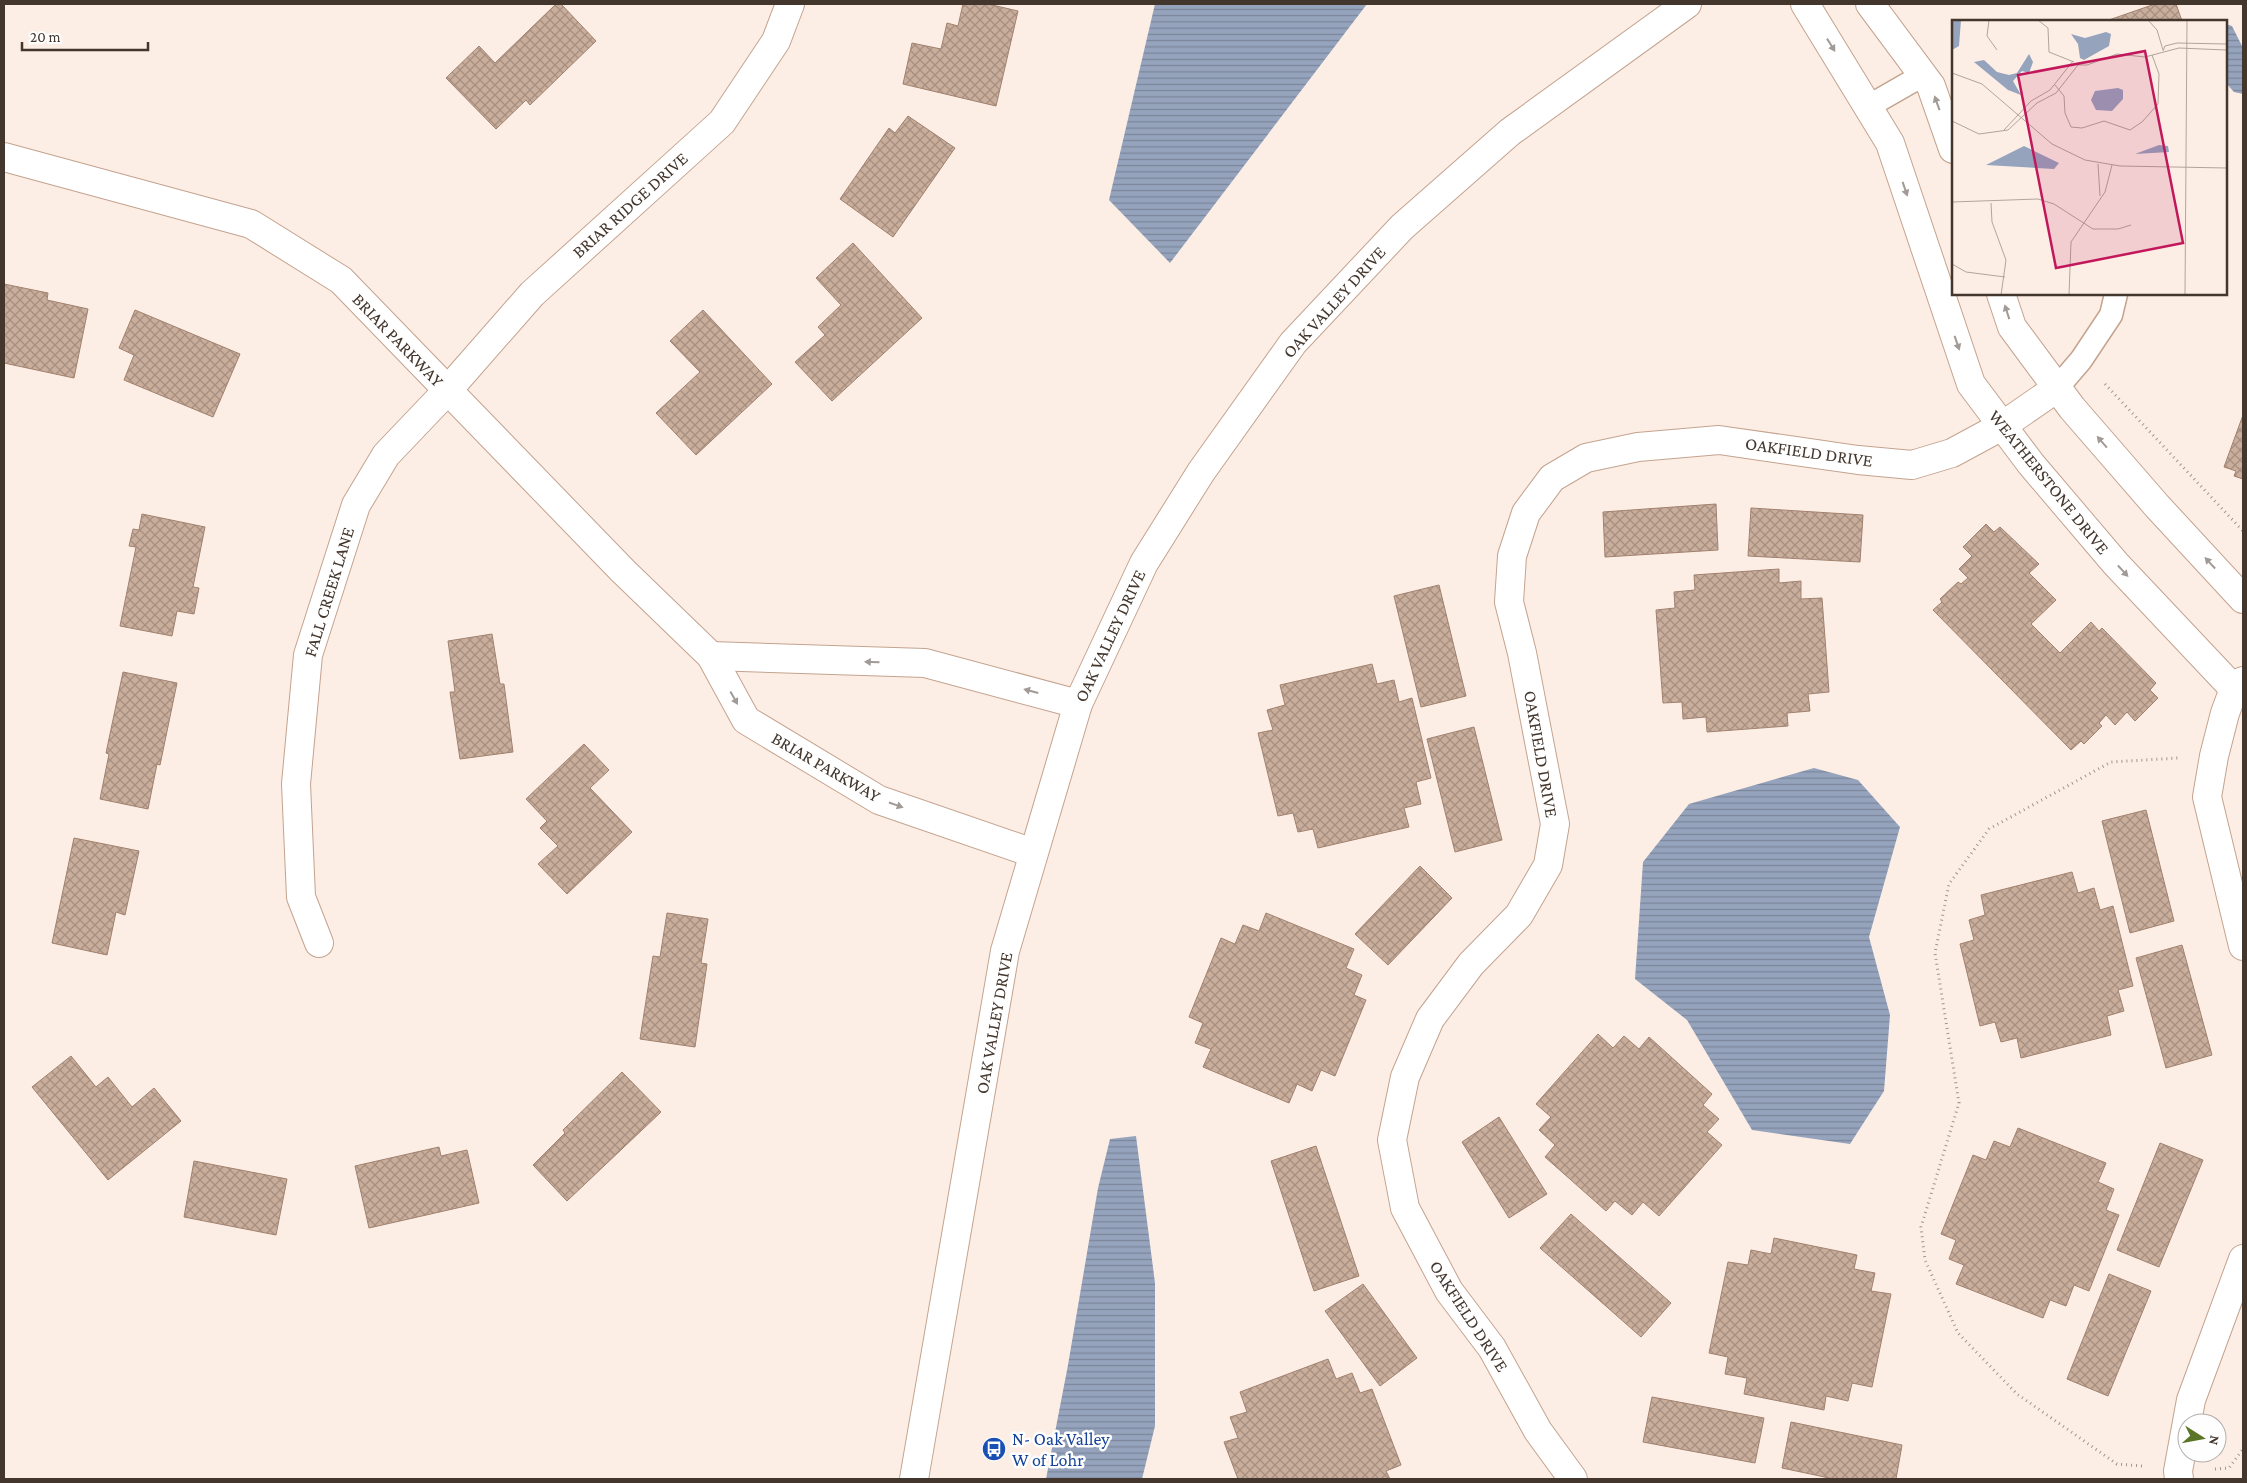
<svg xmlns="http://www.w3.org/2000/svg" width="2247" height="1483" font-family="'Crimson Pro',serif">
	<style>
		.water { fill: url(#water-rules) }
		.building { fill: url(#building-cross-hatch); stroke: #a1816e }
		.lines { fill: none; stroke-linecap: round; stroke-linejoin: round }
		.lane-casing { stroke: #c4a38f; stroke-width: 25 }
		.street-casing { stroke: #c4a38f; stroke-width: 30 }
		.secondary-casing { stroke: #c4a38f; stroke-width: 30 }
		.path { stroke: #a2958c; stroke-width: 3; stroke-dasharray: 1 4; stroke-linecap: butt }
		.lane { stroke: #fff; stroke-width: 22 }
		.street { stroke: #fff; stroke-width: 28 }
		.secondary { stroke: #fff; stroke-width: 28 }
		.oneway { fill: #a19a96 }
		.labels { text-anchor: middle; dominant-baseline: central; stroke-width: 5; stroke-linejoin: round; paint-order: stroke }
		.street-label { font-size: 18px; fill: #43362d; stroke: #fefefe }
		.transit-label { font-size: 18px; fill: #164399; stroke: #fefefe; text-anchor: start }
		.inset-road { fill: none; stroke: #b2a49b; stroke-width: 1 }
		.view { fill: #c2185b; fill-opacity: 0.15; stroke: #c2185b; stroke-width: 2.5 }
		.inset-edge { fill: none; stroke: #43362d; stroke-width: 2.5 }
	</style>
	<defs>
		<pattern id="water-rules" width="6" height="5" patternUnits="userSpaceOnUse" patternTransform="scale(1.25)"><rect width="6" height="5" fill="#95a3bd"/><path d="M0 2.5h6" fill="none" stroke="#7b869a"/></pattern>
		<pattern id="building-cross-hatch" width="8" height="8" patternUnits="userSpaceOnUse" patternTransform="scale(1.25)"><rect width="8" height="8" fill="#caae9c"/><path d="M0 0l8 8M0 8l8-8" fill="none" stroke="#a68e80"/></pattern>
	</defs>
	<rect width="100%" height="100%" fill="#fceee5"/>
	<g class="water">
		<polygon points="1155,4 1367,4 1170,263 1109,200"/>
		<polygon points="2226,24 2232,26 2243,48 2243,94 2234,92 2226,83"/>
		<polygon points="1814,768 1858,780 1900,827 1869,937 1890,1015 1884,1091 1850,1144 1752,1130 1687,1020 1635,979 1643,862 1689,804"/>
		<polygon points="1136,1136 1155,1283 1155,1426 1142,1479 1046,1479 1068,1365 1098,1188 1110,1139"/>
	</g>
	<g class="building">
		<polygon points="556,4 561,4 596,41 530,105 526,100 496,129 446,78 479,46 495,63"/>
		<polygon points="963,4 988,4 1018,11 996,106 903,84 912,43 941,49 947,23 958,26"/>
		<polygon points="2155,4 2176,4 2182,21 2106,21"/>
		<polygon points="908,116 955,148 893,237 840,199 889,128 895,133"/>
		<polygon points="853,243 922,318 832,401 795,362 825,335 818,327 841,305 816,278"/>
		<polygon points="4,284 48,293 47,300 88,309 74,378 4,363"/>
		<polygon points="135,310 240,354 213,417 124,380 134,355 119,348"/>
		<polygon points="703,310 772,384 696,455 656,413 700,372 670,341"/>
		<polygon points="2243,415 2243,479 2234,476 2236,471 2224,467"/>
		<polygon points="1716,504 1718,550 1605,557 1603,512"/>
		<polygon points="1751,508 1863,515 1860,562 1748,556"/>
		<polygon points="142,514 205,527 193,587 199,588 194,614 177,611 172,636 120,626 136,547 129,546 133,529 139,530"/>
		<polygon points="1986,524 1994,532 2000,527 2039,564 2029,573 2056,600 2031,624 2060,653 2091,622 2099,631 2102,628 2156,683 2150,690 2158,698 2135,721 2127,712 2115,725 2106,715 2099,723 2102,726 2084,744 2081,741 2071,750 1933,610 1942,602 1940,599 1958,582 1961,584 1968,578 1959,569 1972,556 1963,547"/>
		<polygon points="1779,569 1779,583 1801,581 1801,599 1822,598 1829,692 1808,694 1810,711 1787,713 1788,726 1707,732 1706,717 1683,719 1682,702 1663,703 1656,610 1675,608 1674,592 1695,590 1694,575"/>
		<polygon points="1439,585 1466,696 1421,707 1394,596"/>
		<polygon points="492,634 500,684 504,684 513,752 460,759 450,692 455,692 448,641"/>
		<polygon points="1372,664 1377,684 1394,680 1399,702 1412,698 1431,778 1416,782 1421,804 1404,808 1409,827 1318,848 1313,829 1298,832 1293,813 1278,816 1258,733 1273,730 1267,710 1285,705 1280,685"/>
		<polygon points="123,672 177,683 160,765 157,764 148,809 100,799 109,754 106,753"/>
		<polygon points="1474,727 1502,840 1455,852 1427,739"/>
		<polygon points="584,744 609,770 590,788 632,832 567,894 538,864 558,846 540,828 547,821 526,799"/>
		<polygon points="2146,810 2174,921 2130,933 2102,821"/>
		<polygon points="74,838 139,851 125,915 116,912 107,955 52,943"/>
		<polygon points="1420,866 1452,898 1388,965 1355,934"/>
		<polygon points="2072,872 2078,893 2094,888 2100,910 2113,906 2133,986 2118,990 2124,1011 2107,1016 2111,1035 2021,1058 2017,1038 2001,1042 1995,1022 1980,1026 1960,944 1974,940 1969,920 1985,915 1981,895"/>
		<polygon points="667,913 708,919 701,963 707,964 695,1047 640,1039 653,956 660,957"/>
		<polygon points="1266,913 1354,949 1346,968 1362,975 1354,995 1366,1000 1335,1076 1321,1070 1312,1091 1297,1084 1289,1103 1203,1067 1211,1049 1195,1043 1203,1023 1189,1017 1221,938 1235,944 1243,925 1259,931"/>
		<polygon points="2182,945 2212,1055 2166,1068 2136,958"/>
		<polygon points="1598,1034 1613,1048 1624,1036 1639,1049 1649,1037 1712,1094 1703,1105 1719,1119 1707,1132 1722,1145 1659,1216 1643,1202 1632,1215 1615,1201 1606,1211 1545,1157 1555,1145 1539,1130 1551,1117 1536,1104"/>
		<polygon points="71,1056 96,1087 108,1077 132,1107 154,1088 181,1121 108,1180 32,1087"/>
		<polygon points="622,1072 661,1112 567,1201 533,1165 565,1133 563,1130"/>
		<polygon points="1499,1117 1547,1194 1509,1218 1462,1142"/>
		<polygon points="2018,1128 2106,1163 2098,1182 2114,1189 2106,1210 2119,1215 2089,1291 2074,1285 2066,1306 2050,1300 2043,1318 1956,1284 1964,1265 1949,1259 1956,1240 1941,1234 1973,1155 1986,1160 1994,1141 2010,1147"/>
		<polygon points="2160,1143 2203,1160 2159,1267 2117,1250"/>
		<polygon points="1316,1146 1359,1276 1314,1291 1271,1161"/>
		<polygon points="439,1147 441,1156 467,1150 479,1203 369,1228 355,1166"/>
		<polygon points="194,1161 287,1179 276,1235 184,1217"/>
		<polygon points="1571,1214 1671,1303 1641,1337 1540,1248"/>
		<polygon points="1774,1238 1857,1255 1854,1269 1875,1273 1871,1291 1891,1294 1872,1387 1852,1383 1848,1401 1826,1396 1824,1410 1744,1394 1747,1378 1725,1374 1728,1357 1709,1353 1728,1262 1748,1265 1751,1250 1771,1254"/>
		<polygon points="2109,1274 2151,1291 2108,1396 2067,1379"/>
		<polygon points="1363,1284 1417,1358 1380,1386 1325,1311"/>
		<polygon points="1328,1359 1336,1379 1352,1373 1360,1393 1372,1389 1401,1465 1386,1471 1390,1479 1238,1479 1224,1442 1238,1438 1230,1417 1247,1412 1240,1392"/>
		<polygon points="1652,1397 1764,1418 1755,1463 1643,1442"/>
		<polygon points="1791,1422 1902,1445 1896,1479 1834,1479 1782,1468"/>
	</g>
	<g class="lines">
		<g class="lane-casing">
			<g id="lane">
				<polyline points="1869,106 1923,75"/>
				<polyline points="2057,388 2081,360 2111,315 2116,294"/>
			</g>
		</g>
		<g class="street-casing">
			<g id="street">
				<polyline points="1805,4 1890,143 1971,384 2031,464 2116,564 2234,689"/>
				<polyline points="1870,4 1931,86 1953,149"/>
				<polyline points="4,157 251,224 341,280 623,571 711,656 746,720 879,800 1033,853"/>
				<polyline points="2001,294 2012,327 2072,408 2157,506 2243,599"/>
				<polyline points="711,656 925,663 1078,704"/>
				<polyline points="2243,681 2234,689 2225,713 2214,756 2207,797 2243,946"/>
				<polyline points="319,943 301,897 296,784 308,655 356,505 386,455 447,391 532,294 722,122 776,41 790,4"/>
				<polyline points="1573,1479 1538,1431 1492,1348 1449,1291 1405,1208 1392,1140 1405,1077 1430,1019 1471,964 1519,915 1548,865 1555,824 1522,653 1509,602 1512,556 1526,513 1552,478 1586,458 1638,447 1719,440 1858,460 1912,465 1952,453 2002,426 2057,388"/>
				<polyline points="2179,1479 2178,1471 2191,1400 2243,1259"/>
			</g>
		</g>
		<g class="secondary-casing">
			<polyline id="secondary" points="914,1479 1005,951 1078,704 1144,563 1201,472 1293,343 1402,227 1510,132 1687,4"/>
		</g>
		<g class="path">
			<polyline points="2105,384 2243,531"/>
			<polyline points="2142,1466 2117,1464 2017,1394 1958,1333 1925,1260 1921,1227 1959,1103 1935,953 1949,884 1989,829 2111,762 2178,758"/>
			<polyline points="2215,1469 2229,1468 2243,1449"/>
		</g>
		<use href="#lane" class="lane"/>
		<use href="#street" class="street"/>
		<use href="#secondary" class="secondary"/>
	</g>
	<defs><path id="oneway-solid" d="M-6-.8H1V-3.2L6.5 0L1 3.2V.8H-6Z" transform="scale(1.25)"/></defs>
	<g class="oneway">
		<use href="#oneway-solid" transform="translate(1831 45) rotate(58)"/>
		<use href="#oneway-solid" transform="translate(1937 103) rotate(-110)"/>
		<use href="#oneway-solid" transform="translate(1905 189) rotate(71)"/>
		<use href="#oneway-solid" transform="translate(2007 312) rotate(-108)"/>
		<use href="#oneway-solid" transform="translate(1957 343) rotate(71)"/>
		<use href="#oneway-solid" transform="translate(2102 442) rotate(-131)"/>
		<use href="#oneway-solid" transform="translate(2210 563) rotate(-133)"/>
		<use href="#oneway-solid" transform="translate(2123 571) rotate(47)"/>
		<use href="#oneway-solid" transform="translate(872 662) rotate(-178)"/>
		<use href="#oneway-solid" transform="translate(1031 691) rotate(-165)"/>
		<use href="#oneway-solid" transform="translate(734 698) rotate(61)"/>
		<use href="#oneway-solid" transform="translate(896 805) rotate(19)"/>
	</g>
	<defs>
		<g id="bus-disc" transform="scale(1.25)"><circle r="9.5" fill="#1a4fb4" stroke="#fefefe"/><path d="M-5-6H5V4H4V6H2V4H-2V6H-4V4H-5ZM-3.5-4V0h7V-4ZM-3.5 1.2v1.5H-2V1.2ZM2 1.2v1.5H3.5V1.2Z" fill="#fff"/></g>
	</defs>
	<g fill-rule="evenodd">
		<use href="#bus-disc" x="994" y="1449"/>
	</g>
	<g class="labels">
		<g class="street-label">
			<text transform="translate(630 205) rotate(-42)">BRIAR RIDGE DRIVE</text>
			<text transform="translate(1334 302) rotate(-48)">OAK VALLEY DRIVE</text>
			<text transform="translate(398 340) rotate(46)">BRIAR PARKWAY</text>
			<text transform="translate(1809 452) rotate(8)">OAKFIELD DRIVE</text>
			<text transform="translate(2049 482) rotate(51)">WEATHERSTONE DRIVE</text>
			<text transform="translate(329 592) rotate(-73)">FALL CREEK LANE</text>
			<text transform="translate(1110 636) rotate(-65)">OAK VALLEY DRIVE</text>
			<text transform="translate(1541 754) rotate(80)">OAKFIELD DRIVE</text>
			<text transform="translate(826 767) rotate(30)">BRIAR PARKWAY</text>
			<text transform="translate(994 1023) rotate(-80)">OAK VALLEY DRIVE</text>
			<text transform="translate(1469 1316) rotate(57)">OAKFIELD DRIVE</text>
		</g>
		<g class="transit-label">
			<text x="1012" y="1439">N- Oak Valley<tspan x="1012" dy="21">W of Lohr</tspan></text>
		</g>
	</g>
	<g transform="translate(1952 20)">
		<rect width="275" height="275" fill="#fceee5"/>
		<path d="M9 0 7 26 0 30V0ZM154 12 159 14 157 26 132 40 128 38 126 24 119 14 133 18ZM77 34 81 42 77 53 70 51 61 61 69 75 56 70 22 42 32 40 45 52 57 55 65 53ZM166 68 171 70V79L160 91 144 90 139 80 143 71ZM207 125 216 126 217 132 183 134ZM72 126 107 143 102 149 34 145Z" fill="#95a3bd"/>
		<path class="inset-road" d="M37 0 35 16 45 30M86 0 96 8 97 32 122 42M196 0 205 10 211 30M275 4V33M211 31 213 26 225 23 274 24M126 45H135L165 34 193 37 227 28 274 30M0 53 30 64 100 124 133 140 168 146 275 148M103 65 112 76 113 93 119 107 130 108 152 101 178 110 190 102 206 84 207 54 200 35M0 101 27 114 56 110 85 83 104 73 126 45M52 110 79 81 98 70 121 41M146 144 148 176M0 182 86 179 102 184 141 209H166L179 205M39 183 40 202 54 240 49 275M0 244 14 252 53 257M117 275 119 222 153 172 160 145M233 275 235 0"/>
		<path class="view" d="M193 31 231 223 104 248 66 55Z"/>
		<rect width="275" height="275" class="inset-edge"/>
	</g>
	<rect width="2247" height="1483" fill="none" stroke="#43362d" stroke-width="10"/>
	<g transform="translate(2202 1438) rotate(101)"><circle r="24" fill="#fefefe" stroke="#b3aeaa"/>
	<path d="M0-4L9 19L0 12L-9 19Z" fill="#5b7527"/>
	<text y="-8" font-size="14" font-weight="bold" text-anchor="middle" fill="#43362d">N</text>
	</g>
	<path d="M22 42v8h126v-8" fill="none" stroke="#43362d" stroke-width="2.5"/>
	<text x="30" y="42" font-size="15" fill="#43362d" stroke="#fefefe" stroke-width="4" paint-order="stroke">20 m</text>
</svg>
